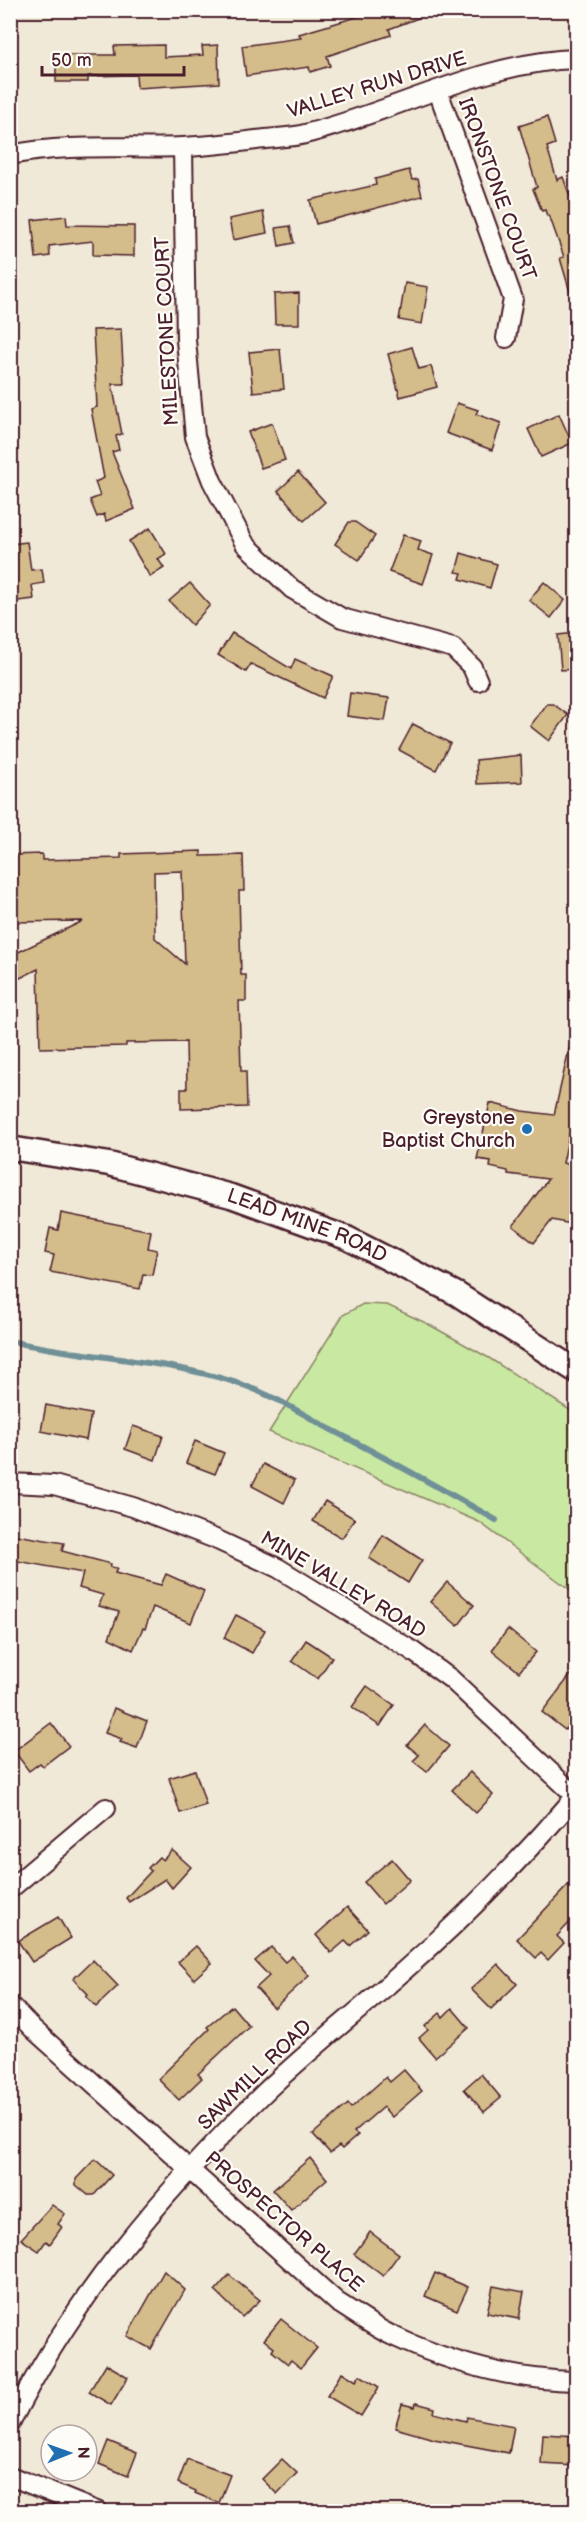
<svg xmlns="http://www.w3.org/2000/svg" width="587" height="2522" font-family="'Balsamiq Sans',sans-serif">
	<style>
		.green { fill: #c9e9a2; stroke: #8a8466; stroke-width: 1.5 }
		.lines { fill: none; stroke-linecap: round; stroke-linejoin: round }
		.stream { stroke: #709098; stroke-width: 6 }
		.building { fill: #d4bc8b; stroke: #4a1f2b; stroke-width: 1.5; fill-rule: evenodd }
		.minor-casing { stroke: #4a1f2b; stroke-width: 22 }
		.major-casing { stroke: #4a1f2b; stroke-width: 27 }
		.minor { stroke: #fdfcf7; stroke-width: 18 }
		.major { stroke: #fdfcf7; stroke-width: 22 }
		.poi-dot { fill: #1f6fb2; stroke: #fdfcf7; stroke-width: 2 }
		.labels { text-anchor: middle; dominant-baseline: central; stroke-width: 4.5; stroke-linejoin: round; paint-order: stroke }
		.street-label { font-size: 20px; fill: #4a1f2b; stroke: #fdfcf7 }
		.poi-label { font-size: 20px; fill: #4a1f2b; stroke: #fdfcf7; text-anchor: end }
	</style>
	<rect width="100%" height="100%" fill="#f1e9d7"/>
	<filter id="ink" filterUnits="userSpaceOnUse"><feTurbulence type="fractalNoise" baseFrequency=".0167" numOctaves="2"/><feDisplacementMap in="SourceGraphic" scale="12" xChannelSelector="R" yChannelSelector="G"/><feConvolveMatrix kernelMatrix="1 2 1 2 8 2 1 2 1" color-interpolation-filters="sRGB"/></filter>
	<g filter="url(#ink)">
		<polygon class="green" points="363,1304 387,1305 428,1324 489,1358 576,1414 576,1594 479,1522 269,1432 343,1315"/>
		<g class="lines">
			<path class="stream" d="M10 1341C84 1358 162 1359 234 1382 267 1392 298 1411 328 1428 384 1457 440 1488 496 1520"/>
		</g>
		<g class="building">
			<polygon points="369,10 434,12 389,29 391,35 327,56 330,66 310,72 309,67 246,76 242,46 301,38 299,34 370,13"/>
			<polygon points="164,45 164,57 203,55 202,46 218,45 219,83 137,88 136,75 88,76 88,82 56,82 56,55 115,55 114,46"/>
			<polygon points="547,117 555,144 547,147 557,180 563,177 576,213 576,301 573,302 560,258 564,257 549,215 547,216 545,210 542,211 533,189 537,187 519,126"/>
			<polygon points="409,170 412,180 418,179 422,196 316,224 310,200 376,185 375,179"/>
			<polygon points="263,212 267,233 233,240 229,219"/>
			<polygon points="66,216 67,225 134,226 134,256 93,255 93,241 49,246 50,256 36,258 32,220"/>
			<polygon points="290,226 294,243 279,246 276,228"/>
			<polygon points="405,283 428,287 422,324 399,320"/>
			<polygon points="299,293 299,324 275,324 274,294"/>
			<polygon points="121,329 124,384 112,384 122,434 116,436 119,450 112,452 135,509 106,521 104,514 97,517 90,500 100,496 95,482 104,478 91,409 97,407 93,330"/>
			<polygon points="412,347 419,369 431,366 437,387 400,397 388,354"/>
			<polygon points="280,349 284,389 253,392 249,352"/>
			<polygon points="457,403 478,410 476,414 501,423 492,450 446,433"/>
			<polygon points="559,414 572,443 541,457 528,429"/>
			<polygon points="272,423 285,460 261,468 248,432"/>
			<polygon points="298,472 325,502 304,521 278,491"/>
			<polygon points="349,522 355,522 375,536 359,560 335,544"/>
			<polygon points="150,528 166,554 158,559 164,568 150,577 129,541"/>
			<polygon points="403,535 421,541 418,550 433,555 423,584 389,572"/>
			<polygon points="27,542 31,570 42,569 44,583 32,585 34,599 10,602 10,544"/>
			<polygon points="461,553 497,564 490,588 460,579 462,573 456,572"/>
			<polygon points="544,582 565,600 551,618 529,600"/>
			<polygon points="190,583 210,605 192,625 169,601"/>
			<polygon points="232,633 291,669 295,659 333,676 323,698 251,664 246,672 218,655"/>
			<polygon points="576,633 576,669 561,670 558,635"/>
			<polygon points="350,693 389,698 385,721 347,716"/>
			<polygon points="547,704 553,704 568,715 549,741 530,726"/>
			<polygon points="413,724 450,743 436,770 399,750"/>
			<polygon points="521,755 522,782 477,784 476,760"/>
			<path d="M201 851V856L243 855 244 891H239L241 975H246V1001H239L241 1071H246L247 1107 181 1109V1089H187L186 1042 126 1043V1046L40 1048 38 969 10 983V956L83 921 10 922V855L42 854V860L121 858V854ZM182 871 185 964 155 938 154 872Z"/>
			<polygon points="570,1045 576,1046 576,1102 563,1163 576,1167 576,1225 552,1220 534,1243 513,1226 548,1179 508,1174 508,1171 490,1167 491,1161 477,1159 490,1103 522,1111 554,1115"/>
			<polygon points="61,1213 151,1231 148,1248 157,1250 152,1275 143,1274 140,1289 50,1272 54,1255 45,1253 50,1228 58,1230"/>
			<polygon points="46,1405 91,1414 86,1440 41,1431"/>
			<polygon points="133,1426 163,1436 155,1460 125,1449"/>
			<polygon points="195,1441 224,1453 215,1474 186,1463"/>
			<polygon points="263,1464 295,1480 284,1503 252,1486"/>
			<polygon points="325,1501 355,1519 342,1538 313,1521"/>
			<polygon points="16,1535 64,1543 62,1551 111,1564 110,1567 117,1568 115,1573 161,1585 166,1574 204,1591 191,1623 153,1607 145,1629 143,1628 133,1650 109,1638 119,1612 99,1606 103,1595 79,1588 83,1573 12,1560"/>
			<polygon points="383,1535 422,1560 408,1583 369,1558"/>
			<polygon points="447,1582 474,1605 458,1626 430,1602"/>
			<polygon points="236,1615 265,1630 252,1653 224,1638"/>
			<polygon points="508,1629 536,1652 519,1672 492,1650"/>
			<polygon points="306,1640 332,1657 318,1679 292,1661"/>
			<polygon points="576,1668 576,1715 565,1730 542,1712"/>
			<polygon points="367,1686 394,1705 380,1726 352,1707"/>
			<polygon points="114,1708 147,1721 137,1748 120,1742 122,1739 105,1733"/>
			<polygon points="51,1723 69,1746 43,1766 40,1763 29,1771 14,1751"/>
			<polygon points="425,1725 449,1746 427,1772 413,1761 419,1755 407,1745"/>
			<polygon points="195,1770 206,1805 180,1813 169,1778"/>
			<polygon points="470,1772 493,1795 476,1813 452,1790"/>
			<polygon points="172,1850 191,1867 172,1888 165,1879 129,1902 126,1898 151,1871 148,1868 159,1857 163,1860"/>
			<polygon points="392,1859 410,1880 383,1904 364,1882"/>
			<polygon points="576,1877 576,1916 557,1936 564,1943 548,1960 541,1953 536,1958 517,1939"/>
			<polygon points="347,1907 368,1930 350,1946 345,1941 331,1953 316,1935"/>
			<polygon points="58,1917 71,1938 32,1962 18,1941"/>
			<polygon points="196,1946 212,1963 194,1979 178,1962"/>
			<polygon points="271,1947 285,1962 292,1956 309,1976 274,2008 256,1988 269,1976 255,1961"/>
			<polygon points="93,1960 118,1986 96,2007 86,1996 88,1994 73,1979"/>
			<polygon points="498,1964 517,1984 491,2009 471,1989"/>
			<polygon points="232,2006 249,2026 198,2074 202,2078 179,2100 158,2079 209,2029 207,2027"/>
			<polygon points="452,2008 469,2028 435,2057 419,2038 428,2030 425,2026 440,2013 443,2017"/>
			<polygon points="404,2070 422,2091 392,2117 383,2107 354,2132 358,2135 342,2149 339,2146 330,2153 313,2134 348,2104 351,2108 386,2077 390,2082"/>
			<polygon points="481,2074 501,2098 484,2112 464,2089"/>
			<polygon points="310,2158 327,2179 291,2210 273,2190"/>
			<polygon points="95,2159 112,2175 94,2195 88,2195 76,2185 76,2179"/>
			<polygon points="52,2205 65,2214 58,2224 62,2227 50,2244 46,2241 39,2251 21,2239"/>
			<polygon points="370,2232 399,2254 383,2276 354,2254"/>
			<polygon points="164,2271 185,2290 151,2349 127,2336"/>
			<polygon points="435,2273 468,2287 457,2310 425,2296"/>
			<polygon points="229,2275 260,2300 242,2317 215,2291"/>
			<polygon points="493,2286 524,2292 519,2319 487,2313"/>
			<polygon points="281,2319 317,2348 301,2368 291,2360 288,2364 272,2351 274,2348 264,2340"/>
			<polygon points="106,2364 128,2377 111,2405 89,2392"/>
			<polygon points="342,2372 356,2381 360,2375 379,2387 361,2416 327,2396"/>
			<polygon points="416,2403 435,2408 434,2413 466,2421 467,2417 514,2426 509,2453 434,2439 395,2428 402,2404 415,2407"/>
			<polygon points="543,2434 576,2436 576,2466 541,2464"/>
			<polygon points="108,2441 137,2453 128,2476 99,2464"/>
			<polygon points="187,2459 230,2475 219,2503 195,2493 196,2491 178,2483"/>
			<polygon points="282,2459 297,2473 277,2494 262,2479"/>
		</g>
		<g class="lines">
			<g class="minor-casing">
				<g id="minor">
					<polyline points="438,91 513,299 506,338"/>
					<polyline points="183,147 186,340 195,437 212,481 245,544 292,589 342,618 453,648 472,667 478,681"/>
					<path d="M10 155C68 143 125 149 183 147 207 146 232 143 256 140 270 138 286 138 301 135 393 113 480 62 576 59"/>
					<path d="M10 1483 54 1485 133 1507 213 1538 278 1568 411 1650 451 1679 576 1796C521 1860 462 1920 398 1976 353 2016 305 2053 262 2095 163 2192 72 2299 10 2424"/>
					<polyline points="10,1889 106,1808"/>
					<path d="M10 2005 32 2028 337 2302C355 2313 373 2327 393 2336 451 2363 512 2380 576 2381"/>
					<polyline points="10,2476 99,2512"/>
				</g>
			</g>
			<g class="major-casing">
				<g id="major">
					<path id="s1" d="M10 1148 109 1164 231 1196 347 1238 457 1294 576 1371"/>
				</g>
			</g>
			<use href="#minor" class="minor"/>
			<use href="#major" class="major"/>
		</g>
	</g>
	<circle class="poi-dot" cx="527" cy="1129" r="6"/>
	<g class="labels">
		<g class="street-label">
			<text transform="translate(377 85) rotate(-17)">VALLEY RUN DRIVE</text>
			<text transform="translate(497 189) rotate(70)">IRONSTONE COURT</text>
			<text transform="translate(167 331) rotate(-93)">MILESTONE COURT</text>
			<text stroke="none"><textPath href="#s1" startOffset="308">LEAD MINE ROAD</textPath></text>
			<text transform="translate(343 1585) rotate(31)">MINE VALLEY ROAD</text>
			<text transform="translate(255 2075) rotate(-44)">SAWMILL ROAD</text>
			<text transform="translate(284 2222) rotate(41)">PROSPECTOR PLACE</text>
		</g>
		<g class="poi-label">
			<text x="515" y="1118">Greystone<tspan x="515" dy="23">Baptist Church</tspan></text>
		</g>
	</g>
	<rect width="587" height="2522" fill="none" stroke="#fdfcf7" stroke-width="36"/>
	<rect x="18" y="18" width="551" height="2486" fill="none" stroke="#4a1f2b" stroke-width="2" filter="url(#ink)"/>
	<g transform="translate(69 2453) rotate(89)"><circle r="28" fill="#fdfcf7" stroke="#b5a4a5" stroke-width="1.5"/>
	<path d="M0-4.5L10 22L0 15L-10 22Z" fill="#1f6fb2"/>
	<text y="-9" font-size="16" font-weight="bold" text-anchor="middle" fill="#4a1f2b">N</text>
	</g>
	<path d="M42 66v9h142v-9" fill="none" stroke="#4a1f2b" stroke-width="3"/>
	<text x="51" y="66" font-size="18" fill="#4a1f2b" stroke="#fdfcf7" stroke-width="4.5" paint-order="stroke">50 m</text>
</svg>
